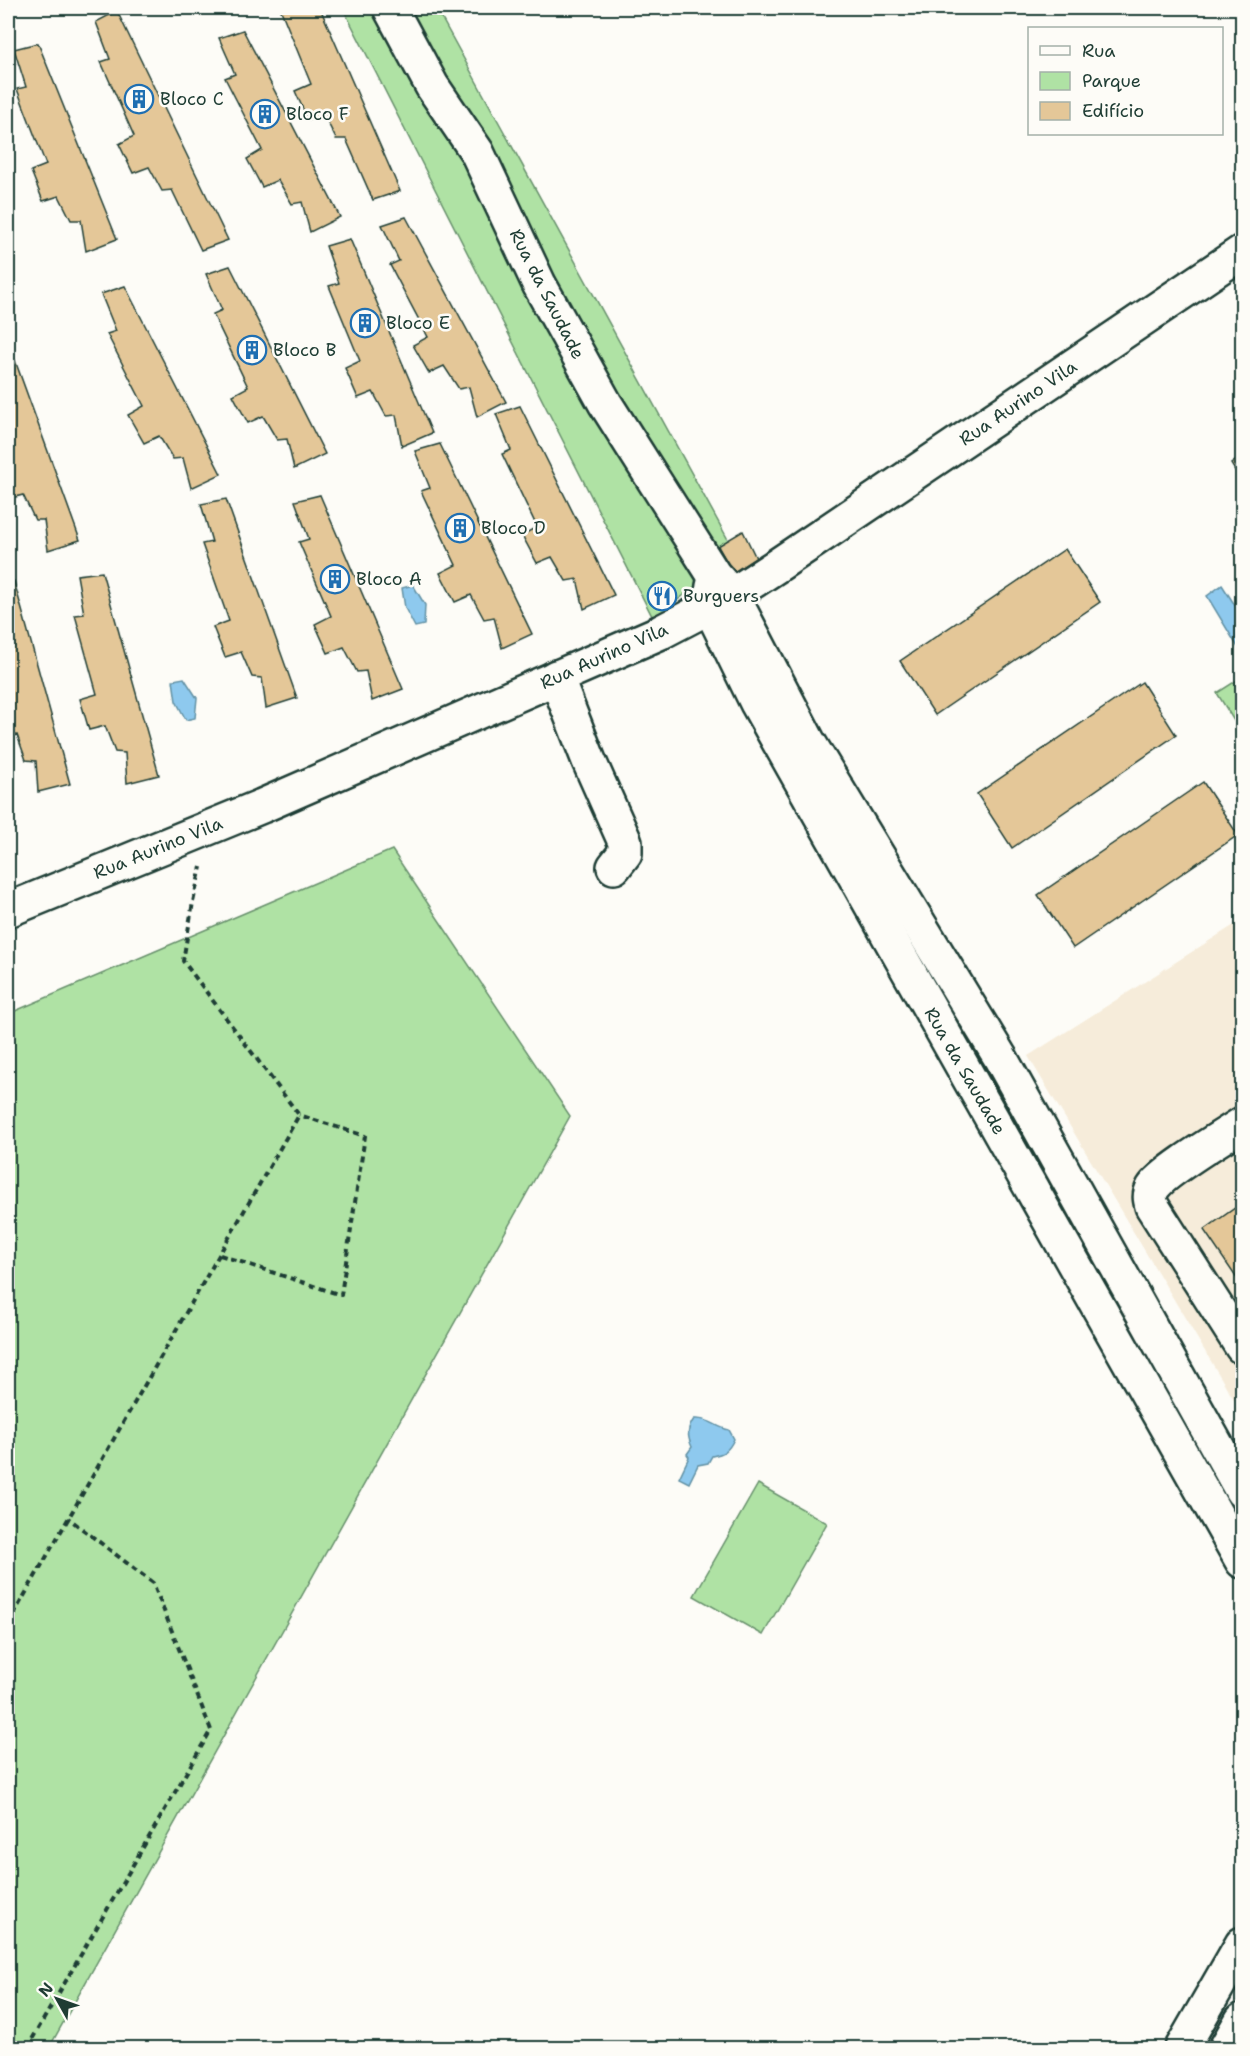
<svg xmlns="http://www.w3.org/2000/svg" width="1250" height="2056" font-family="'Shantell Sans',sans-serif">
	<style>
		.built { fill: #f6ecda }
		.green { fill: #afe2a4; stroke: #67906c; stroke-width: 1.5 }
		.water { fill: #8ec9ee; stroke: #6291a4; stroke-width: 1.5 }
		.building { fill: #e4c798; stroke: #1f3d34; stroke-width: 1.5 }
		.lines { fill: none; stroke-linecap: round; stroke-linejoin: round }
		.minor-casing { stroke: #1f3d34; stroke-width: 38 }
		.path { stroke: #1f3d34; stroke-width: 4; stroke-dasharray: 6 4.5; stroke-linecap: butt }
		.minor { stroke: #fdfcf7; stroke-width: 33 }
		.labels { text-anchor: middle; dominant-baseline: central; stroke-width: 5; stroke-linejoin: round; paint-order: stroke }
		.poi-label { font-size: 18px; fill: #1f3d34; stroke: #fdfcf7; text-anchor: start }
		.street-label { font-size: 18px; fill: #1f3d34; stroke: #fdfcf7 }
	</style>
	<rect width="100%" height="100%" fill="#fdfcf7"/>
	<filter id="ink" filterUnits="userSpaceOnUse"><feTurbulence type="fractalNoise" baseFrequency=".0167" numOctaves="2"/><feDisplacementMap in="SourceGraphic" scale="12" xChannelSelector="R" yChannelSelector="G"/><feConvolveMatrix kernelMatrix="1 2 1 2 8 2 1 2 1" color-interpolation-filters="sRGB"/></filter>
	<g filter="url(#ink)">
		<polygon class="built" points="1242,920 1242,1413 1028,1056"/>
		<g class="green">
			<polygon points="343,8 436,8 737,556 653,618"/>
			<polygon points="1242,677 1242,734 1217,693"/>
			<polygon points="392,850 570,1116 49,2048 8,2048 8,1014"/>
			<polygon points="758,1484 827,1523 763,1635 694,1596"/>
		</g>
		<g class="water">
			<polygon points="413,585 425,605 424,625 415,627 405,608 402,588"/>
			<polygon points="1222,585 1242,616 1242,654 1207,596"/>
			<polygon points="184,678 197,698 195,718 186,720 176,701 173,680"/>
			<path d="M694 1419C708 1418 716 1427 729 1430L734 1439C729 1450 724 1454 712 1456L708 1463 698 1465 689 1483 679 1478 689 1457 687 1454 692 1447C687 1436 687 1429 694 1419Z"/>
		</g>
		<g class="building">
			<polygon points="280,8 320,8 400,191 373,200 346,139 336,139 324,115 308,120 295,91 311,84"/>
			<polygon points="117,11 228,240 201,250 172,190 162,191 149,167 133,173 119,144 134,136 101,62 110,59 96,22"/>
			<polygon points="243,30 340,217 310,232 302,202 292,204 278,180 262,187 247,159 262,150 225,78 235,74 219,38"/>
			<polygon points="38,43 117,239 86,251 81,220 71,220 59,196 43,201 31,171 46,165 17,89 26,87 14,49"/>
			<polygon points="406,217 506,402 477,417 469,387 459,389 444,366 429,373 413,345 428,337 390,265 399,261 382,225"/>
			<polygon points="350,239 432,433 402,446 396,415 386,416 373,392 358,398 345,368 360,361 329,286 339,283 326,246"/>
			<polygon points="230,266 325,454 294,469 287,439 277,440 263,416 248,423 233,395 248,387 213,314 222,310 206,274"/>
			<polygon points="125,286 221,474 191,488 183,458 173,459 159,436 144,443 128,415 144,406 107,334 116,331 101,294"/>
			<polygon points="8,341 80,540 48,550 44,520 35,520 23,495 8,499 8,465 12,463 8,450"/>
			<polygon points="520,406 614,595 584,609 577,579 566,581 552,557 537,563 522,535 537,527 502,454 511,450 496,414"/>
			<polygon points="440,444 532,634 502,648 494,617 484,619 471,595 455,602 440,573 456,565 421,491 430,488 415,451"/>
			<polygon points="1242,456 1242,482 1231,464"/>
			<polygon points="320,495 403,689 372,701 366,671 357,672 344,647 328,653 315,624 331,616 299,542 309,539 295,501"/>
			<polygon points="226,499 297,698 266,708 262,678 252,677 241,652 225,657 213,627 229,621 202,544 212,542 201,504"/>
			<polygon points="743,531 756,558 733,573 718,546"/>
			<polygon points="1065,549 1100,602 935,715 900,661"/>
			<polygon points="102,572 159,775 127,783 125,753 115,752 105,726 89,730 80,699 97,694 75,615 84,614 77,575"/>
			<polygon points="8,581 14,581 70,784 38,792 36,761 26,760 17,735 8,737"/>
			<polygon points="1142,682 1176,735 1012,848 977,794"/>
			<polygon points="1203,782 1238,835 1073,948 1038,895"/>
			<polygon points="1242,1203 1242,1286 1204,1230"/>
		</g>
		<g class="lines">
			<g class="minor-casing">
				<g id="minor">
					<polyline points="390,8 432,86 477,152 539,284 605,403 714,575 732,595 808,741 1000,1057 1242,1491"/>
					<polyline points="713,586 710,607 757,703 1242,1561"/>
					<polyline points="556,677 589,761 625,842 625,853 614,867"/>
					<polyline points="8,910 262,806 661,632 732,595 778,565 1242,252"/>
					<path d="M1242 1124C1224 1136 1163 1172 1153 1188 1149 1195 1150 1199 1152 1206L1242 1347"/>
					<polyline points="1182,2048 1242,1944"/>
					<polyline points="1226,2048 1242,2020"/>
				</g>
			</g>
			<g class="path">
				<polyline points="220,1255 341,1295 365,1136 299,1115"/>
				<polyline points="8,1624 299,1115 183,961 193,902 201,867"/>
				<polyline points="27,2048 211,1730 153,1583 68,1518"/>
			</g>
			<use href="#minor" class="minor"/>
		</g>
	</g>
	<defs>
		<g id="building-ring" transform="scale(1.5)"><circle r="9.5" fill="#fdfcf7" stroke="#1f6fb2" stroke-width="1.5"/><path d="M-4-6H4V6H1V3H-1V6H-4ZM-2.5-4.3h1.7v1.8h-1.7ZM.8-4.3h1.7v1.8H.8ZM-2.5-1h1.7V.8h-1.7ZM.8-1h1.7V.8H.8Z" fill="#1f6fb2"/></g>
		<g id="restaurant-ring" transform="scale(1.5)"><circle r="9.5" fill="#fdfcf7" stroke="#1f6fb2" stroke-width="1.5"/><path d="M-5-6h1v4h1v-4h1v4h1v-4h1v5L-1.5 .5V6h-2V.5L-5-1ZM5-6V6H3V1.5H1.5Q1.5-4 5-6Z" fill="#1f6fb2"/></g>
	</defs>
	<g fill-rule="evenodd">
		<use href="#building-ring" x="139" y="99"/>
		<use href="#building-ring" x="265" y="114"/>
		<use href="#building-ring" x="365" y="323"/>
		<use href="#building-ring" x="252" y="350"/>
		<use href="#building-ring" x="460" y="528"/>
		<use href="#building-ring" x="335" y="579"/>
		<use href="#restaurant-ring" x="662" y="596"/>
	</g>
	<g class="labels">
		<g class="poi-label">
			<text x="160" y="99">Bloco C</text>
			<text x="286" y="114">Bloco F</text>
			<text x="386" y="323">Bloco E</text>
			<text x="273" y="350">Bloco B</text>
			<text x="481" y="528">Bloco D</text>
			<text x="356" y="579">Bloco A</text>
			<text x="683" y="596">Burguers</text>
		</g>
		<g class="street-label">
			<text transform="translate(547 294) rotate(63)">Rua da Saudade</text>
			<text transform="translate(1018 403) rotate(-34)">Rua Aurino Vila</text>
			<text transform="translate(604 656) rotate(-24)">Rua Aurino Vila</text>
			<text transform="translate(158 848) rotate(-22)">Rua Aurino Vila</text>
			<text transform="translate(965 1071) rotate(60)">Rua da Saudade</text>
		</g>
	</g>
	<rect width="1250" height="2056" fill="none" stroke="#fdfcf7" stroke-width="30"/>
	<rect x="15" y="15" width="1220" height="2026" fill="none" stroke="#1f3d34" stroke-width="2" filter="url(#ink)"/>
	<rect x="1028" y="27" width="195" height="108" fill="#fdfcf7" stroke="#a4b0a9" stroke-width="1.5"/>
	<rect x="1040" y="46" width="30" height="9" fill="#fdfcf7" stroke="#a4b0a9" stroke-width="1.5"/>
	<text x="1082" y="57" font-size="18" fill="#1f3d34">Rua</text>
	<rect x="1040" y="72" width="30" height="18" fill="#afe2a4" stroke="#a4b0a9" stroke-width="1.5"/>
	<text x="1082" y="87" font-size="18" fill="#1f3d34">Parque</text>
	<rect x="1040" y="102" width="30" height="18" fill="#e4c798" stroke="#a4b0a9" stroke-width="1.5"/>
	<text x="1082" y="117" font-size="18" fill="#1f3d34">Edifício</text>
	<g transform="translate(57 1999) rotate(310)" stroke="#fdfcf7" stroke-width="4.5" paint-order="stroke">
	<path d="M0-4.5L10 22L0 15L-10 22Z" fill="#1f3d34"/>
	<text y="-9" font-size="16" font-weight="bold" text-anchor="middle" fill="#1f3d34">N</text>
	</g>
</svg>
